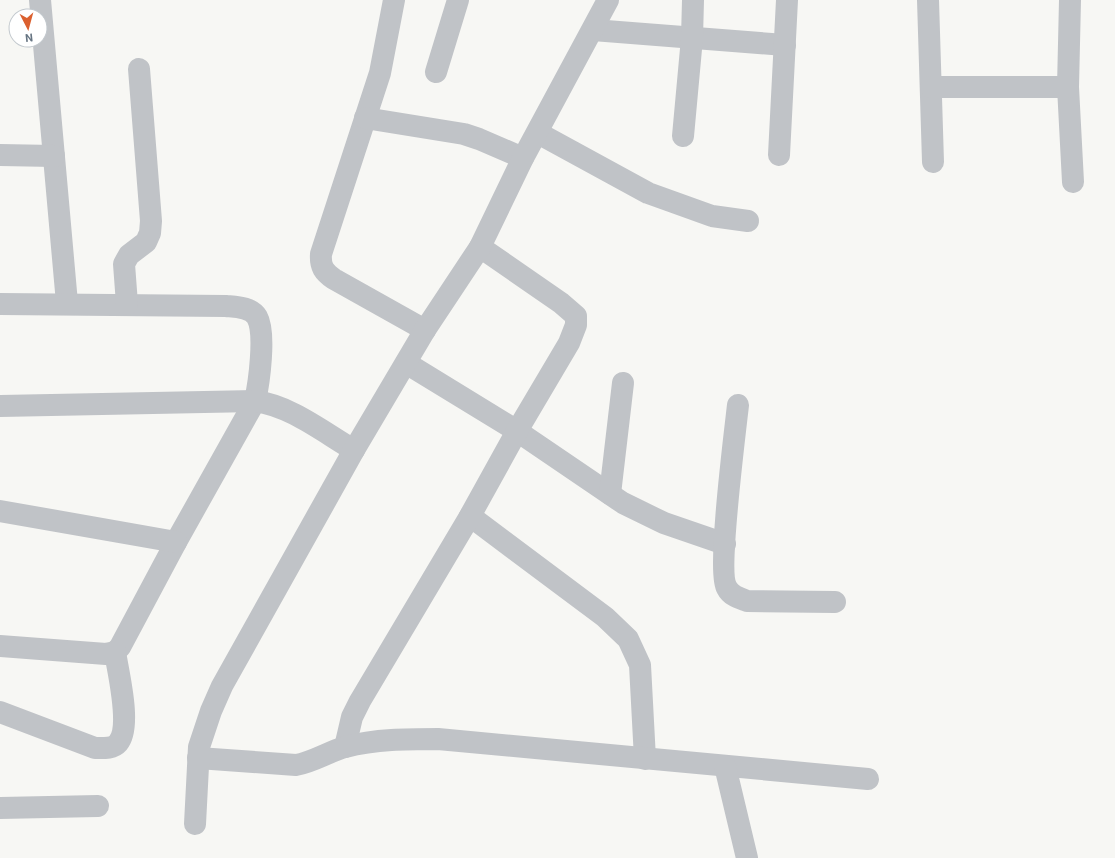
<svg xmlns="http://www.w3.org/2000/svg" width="1115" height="858" font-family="Roboto,sans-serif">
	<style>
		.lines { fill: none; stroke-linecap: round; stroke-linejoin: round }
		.minor { stroke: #c0c3c7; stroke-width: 22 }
	</style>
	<rect width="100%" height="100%" fill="#f7f7f4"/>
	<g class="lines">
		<g class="minor">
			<polyline points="40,0 67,303"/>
			<path d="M394 0 380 73 321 254C320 267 324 272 334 279L425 330"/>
			<polyline points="928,0 933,162"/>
			<polyline points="1070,0 1068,87 1073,182"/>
			<polyline points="593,30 785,45"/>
			<polyline points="436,72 458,0"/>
			<polyline points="931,87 1068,87"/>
			<polyline points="365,118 464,134 479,139 523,158"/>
			<polyline points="538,133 648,193 712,216 748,221"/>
			<polyline points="683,136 692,38 693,0"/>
			<polyline points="0,155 54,156"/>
			<polyline points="779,155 787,0"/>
			<path d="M0 304 226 306C236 307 251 307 257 317 266 333 259 383 255 401L176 542 120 647 115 652 106 654 0 646"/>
			<polyline points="127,304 124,264 129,255 146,242 150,233 151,221 139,69"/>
			<polyline points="406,363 517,431 623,503 664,523 725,544"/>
			<path d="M738 405C735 432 717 573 727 588 731 596 739 598 747 601L835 602"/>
			<path d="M0 406 255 401C291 406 323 432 354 450"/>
			<polyline points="610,494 623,383"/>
			<polyline points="0,511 176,542"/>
			<polyline points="470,516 605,617 628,639 640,665 645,759"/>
			<path d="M0 712 95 748C102 748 113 749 118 743 132 727 118 672 115 652"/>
			<polyline points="345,747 352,717 360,701 470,516 517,431 569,343 576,325 576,316 561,303 480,247"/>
			<path d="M198 758 296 765C313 762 328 752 345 747 376 739 407 739 438 739L868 779"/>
			<polyline points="725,766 747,858"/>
			<polyline points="0,808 98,806"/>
			<polyline points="195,824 199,747 211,711 222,686 354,450 425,330 480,247 523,158 608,0"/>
		</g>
	</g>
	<g transform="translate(28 28) rotate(174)"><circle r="19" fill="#ffffff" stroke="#c2c8cd"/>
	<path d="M0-3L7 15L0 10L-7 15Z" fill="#db602f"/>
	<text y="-6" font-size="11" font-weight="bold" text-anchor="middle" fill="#677583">N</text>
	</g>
</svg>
